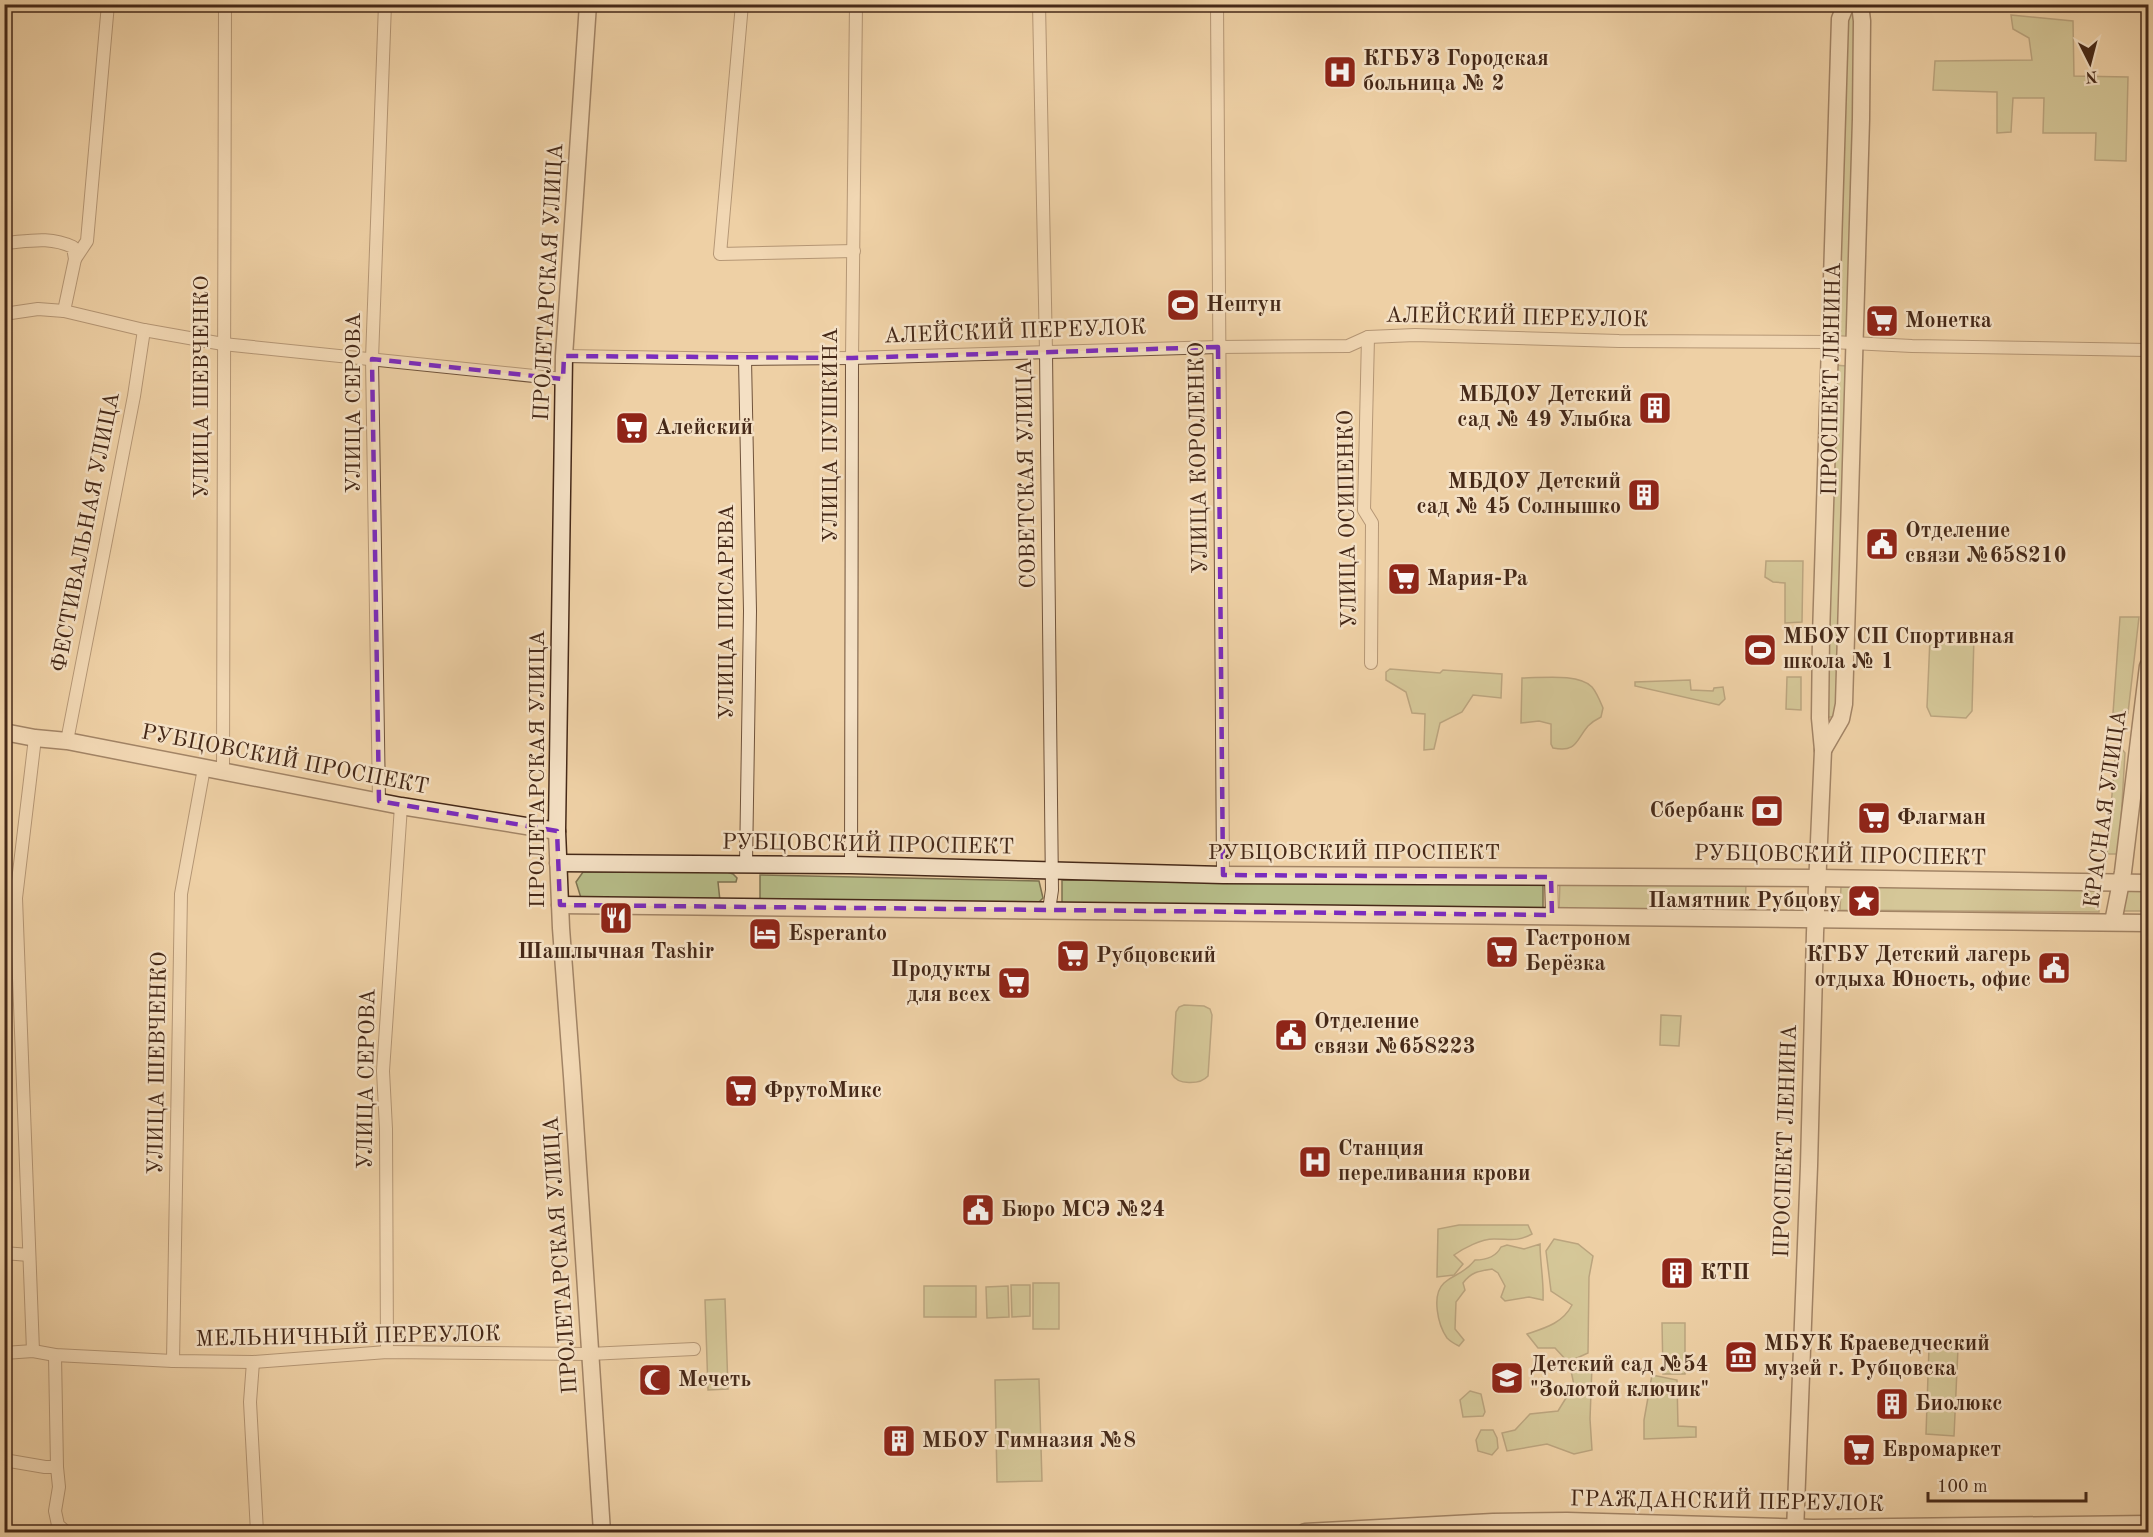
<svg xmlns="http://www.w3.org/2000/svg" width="2153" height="1537" font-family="'Old Standard TT',serif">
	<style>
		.green { fill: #b6bc88; stroke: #7e7250; stroke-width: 1.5 }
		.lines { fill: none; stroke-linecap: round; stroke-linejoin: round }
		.street-casing { stroke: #70533b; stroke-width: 14 }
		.secondary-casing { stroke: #462918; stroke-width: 19 }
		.street { stroke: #f4e0c4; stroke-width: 12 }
		.secondary { stroke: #f4e0c4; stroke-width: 16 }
		.marked { fill: none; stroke: #7b2cbf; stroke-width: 4.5; stroke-dasharray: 12 8; stroke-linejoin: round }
		.labels { text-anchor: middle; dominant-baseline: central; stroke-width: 5; stroke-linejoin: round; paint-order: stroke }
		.poi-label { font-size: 22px; font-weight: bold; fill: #462918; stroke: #f4e0c4; text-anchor: start }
		.street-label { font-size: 22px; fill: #462918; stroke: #f4e0c4 }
	</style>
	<rect width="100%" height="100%" fill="#eed0a5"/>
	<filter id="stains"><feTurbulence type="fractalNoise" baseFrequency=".00333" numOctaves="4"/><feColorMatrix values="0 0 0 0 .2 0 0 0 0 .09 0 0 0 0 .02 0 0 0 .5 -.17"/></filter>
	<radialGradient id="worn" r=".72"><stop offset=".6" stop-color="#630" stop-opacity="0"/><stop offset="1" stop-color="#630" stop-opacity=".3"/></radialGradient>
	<g class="green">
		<polygon points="1847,13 1855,14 1851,337 1834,336"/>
		<polygon points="2011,15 2073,21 2074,76 2128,77 2126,161 2095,160 2096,133 2043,133 2044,98 2013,98 2011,132 1997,133 1997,92 1933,90 1935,61 2032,60 2029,38 2013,29"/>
		<polygon points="1833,365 1847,366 1836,711 1832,717 1828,717"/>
		<polygon points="1766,561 1803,561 1802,622 1785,623 1785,583 1773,582 1765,577"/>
		<polygon points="2120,617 2139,617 2128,713 2113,713"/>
		<polygon points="1936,631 1968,631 1974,636 1972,711 1966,718 1931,716 1927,707 1930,638"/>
		<polygon points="1390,669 1440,673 1443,670 1502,674 1501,698 1473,695 1462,712 1440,723 1434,749 1424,750 1425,714 1412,713 1406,692 1386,680 1386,672"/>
		<polygon points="1787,677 1801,677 1801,710 1786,709"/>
		<path d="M1522 678C1541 678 1579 673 1592 687 1597 693 1600 701 1603 708L1601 717C1597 719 1592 722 1588 726 1576 740 1577 753 1553 748L1551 744V724L1539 721 1521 723Z"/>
		<polygon points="1690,680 1691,690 1713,691 1714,688 1723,687 1725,699 1719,705 1635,686 1635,682"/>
		<polygon points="2116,747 2121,748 2125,753 2119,854 2107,854"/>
		<polygon points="583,872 727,872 733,874 737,878 736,882 718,882 720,901 581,898 576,882"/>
		<polygon points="760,875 1039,881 1043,898 1037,904 760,900"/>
		<polygon points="1062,880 1543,883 1543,909 1062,906"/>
		<polygon points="1560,882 1746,883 1745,912 1559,910"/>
		<polygon points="1841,886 2098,890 2099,912 1840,910"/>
		<polygon points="2125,890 2148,891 2148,911 2123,911"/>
		<path d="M1184 1005 1204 1006 1210 1009 1212 1015 1208 1076C1200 1085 1177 1085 1172 1074L1176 1012 1179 1007Z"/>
		<polygon points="1661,1015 1681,1016 1679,1046 1660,1045"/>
		<path d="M1459 1225H1528L1532 1234C1517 1242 1511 1239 1494 1239 1481 1239 1464 1248 1454 1255L1463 1264 1454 1275 1437 1277 1438 1229Z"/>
		<path d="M1554 1239 1578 1244 1593 1256 1589 1277 1588 1353 1568 1362 1555 1348H1538L1527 1334C1545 1328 1563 1323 1572 1305L1551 1291 1546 1251Z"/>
		<path d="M1540 1244C1540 1263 1544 1281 1543 1300L1529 1297 1505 1301 1501 1297 1505 1286 1498 1273 1492 1269C1479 1271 1471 1272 1463 1283L1465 1290 1456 1302 1455 1329 1464 1340 1459 1346C1455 1344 1450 1341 1447 1338 1438 1325 1431 1295 1444 1283 1455 1273 1463 1275 1475 1260 1485 1260 1496 1257 1501 1247L1507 1245 1524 1249Z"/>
		<rect x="1033" y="1283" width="26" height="46"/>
		<polygon points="1011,1285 1030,1285 1030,1316 1012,1317"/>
		<rect x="924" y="1286" width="52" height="31"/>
		<polygon points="1008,1286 1009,1317 987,1318 986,1287"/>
		<polygon points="725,1299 728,1389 708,1390 705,1300"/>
		<polygon points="1662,1323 1685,1323 1685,1374 1663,1374"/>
		<polygon points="1929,1347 1958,1348 1954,1436 1926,1434"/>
		<polygon points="1570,1366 1592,1366 1590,1419 1592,1450 1574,1454 1547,1444 1507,1451 1502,1433 1515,1430 1530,1414 1558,1411 1574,1385"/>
		<polygon points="1652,1375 1677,1380 1678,1426 1696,1427 1696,1437 1644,1439 1644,1420"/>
		<polygon points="1039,1379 1042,1481 997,1482 995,1380"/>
		<polygon points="1470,1391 1481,1394 1485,1412 1483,1416 1463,1417 1460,1400"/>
		<polygon points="1481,1430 1493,1430 1497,1438 1498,1448 1492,1455 1478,1451 1476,1440"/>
	</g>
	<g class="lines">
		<g class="street-casing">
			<g id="street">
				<polyline points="742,4 720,254 854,251"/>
				<polyline points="1039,4 1046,352 1052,890 1049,910"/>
				<polyline points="1217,4 1223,875"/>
				<path d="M4 243C30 241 49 236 73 247L75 259 64 311 144 330 223 344 563 379"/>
				<polyline points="75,259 87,241 108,4"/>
				<polyline points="4,314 38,309 64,311"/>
				<polyline points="1368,337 1364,510 1372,523 1371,663"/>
				<polyline points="564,356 745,359 852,358 1218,347 1348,346 1368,337 1415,335 1619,341 1832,342 1912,346 2148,350"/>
				<polyline points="745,359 750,611 746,864"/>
				<polyline points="67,741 134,396 144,330"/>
				<polyline points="223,770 225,4"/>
				<polyline points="379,801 372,359 385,4"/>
				<polyline points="851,865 852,358 856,4"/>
				<polyline points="1551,877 1552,915"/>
				<polyline points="4,1253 29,1255"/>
				<polyline points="33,1351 16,898 35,738"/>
				<polyline points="387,1352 386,1129 383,1071 401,806"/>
				<polyline points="4,1353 33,1351 55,1355 173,1361 253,1362 387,1352 589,1354 694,1349"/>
				<polyline points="55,1355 57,1467 59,1487 55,1511 58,1525 66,1532"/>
				<polyline points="173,1361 181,894 204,768"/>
				<polyline points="253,1362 250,1402 257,1532"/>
				<polyline points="4,1460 45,1467 57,1467"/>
			</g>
		</g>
		<g class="secondary-casing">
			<g id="secondary">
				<polyline points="588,4 564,356 557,831 561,928 572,1076 602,1532"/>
				<polyline points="4,732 35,738 67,741 401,806 557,831"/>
				<polyline points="1823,750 1841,719 1844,704 1861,119 1862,21 1860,4"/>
				<polyline points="558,863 851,865 1223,875 1818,878 2148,883"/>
				<polyline points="560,905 2148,923"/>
				<polyline points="2113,922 2123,872 2148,666"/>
				<polyline points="1305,1532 1493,1522 1567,1521 1813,1528 2148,1524"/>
				<polyline points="1795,1532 1809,1166 1815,933 1823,750 1820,718 1821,636 1840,19 1846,4"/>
			</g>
		</g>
		<use href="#street" class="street"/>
		<use href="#secondary" class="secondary"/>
	</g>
	<path d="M0 0H2153V1537H0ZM1218 347 1223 875 1551 877 1552 915 560 905 557 831 379 801 372 359 563 379 564 356 852 358Z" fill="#eed0a5" fill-opacity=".55" fill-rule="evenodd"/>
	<path class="marked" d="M1218 347 1223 875 1551 877 1552 915 560 905 557 831 379 801 372 359 563 379 564 356 852 358Z"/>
	<defs>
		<g id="hospital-square" transform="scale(1.725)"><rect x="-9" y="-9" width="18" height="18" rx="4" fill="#8f2418" stroke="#f4e0c4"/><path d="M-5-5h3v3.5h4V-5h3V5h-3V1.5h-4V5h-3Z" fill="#fff"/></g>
		<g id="stadium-square" transform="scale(1.725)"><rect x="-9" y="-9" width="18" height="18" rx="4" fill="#8f2418" stroke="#f4e0c4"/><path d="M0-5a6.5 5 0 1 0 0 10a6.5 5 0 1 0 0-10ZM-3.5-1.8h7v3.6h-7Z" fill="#fff"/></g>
		<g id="supermarket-square" transform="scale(1.725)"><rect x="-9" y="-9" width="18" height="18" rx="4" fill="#8f2418" stroke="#f4e0c4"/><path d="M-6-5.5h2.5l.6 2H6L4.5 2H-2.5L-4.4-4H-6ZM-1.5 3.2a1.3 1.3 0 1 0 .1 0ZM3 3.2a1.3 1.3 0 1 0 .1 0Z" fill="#fff"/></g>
		<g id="building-square" transform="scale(1.725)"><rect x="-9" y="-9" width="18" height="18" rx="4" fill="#8f2418" stroke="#f4e0c4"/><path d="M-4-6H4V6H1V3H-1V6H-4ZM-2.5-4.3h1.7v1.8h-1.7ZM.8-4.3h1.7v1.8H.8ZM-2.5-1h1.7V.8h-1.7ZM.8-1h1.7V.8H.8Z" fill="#fff"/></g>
		<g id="civic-square" transform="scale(1.725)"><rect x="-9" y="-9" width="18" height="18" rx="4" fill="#8f2418" stroke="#f4e0c4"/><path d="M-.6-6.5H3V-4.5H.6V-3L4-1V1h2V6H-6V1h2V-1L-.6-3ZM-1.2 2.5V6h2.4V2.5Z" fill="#fff"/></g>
		<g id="bank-square" transform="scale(1.725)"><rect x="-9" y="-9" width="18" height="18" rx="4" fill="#8f2418" stroke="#f4e0c4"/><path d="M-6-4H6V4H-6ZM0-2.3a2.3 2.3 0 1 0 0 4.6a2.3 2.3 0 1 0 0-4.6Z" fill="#fff"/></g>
		<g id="sight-square" transform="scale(1.725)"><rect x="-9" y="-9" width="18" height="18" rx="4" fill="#8f2418" stroke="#f4e0c4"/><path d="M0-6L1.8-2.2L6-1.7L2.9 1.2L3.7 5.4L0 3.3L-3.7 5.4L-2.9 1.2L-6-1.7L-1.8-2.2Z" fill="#fff"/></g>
		<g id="restaurant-square" transform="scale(1.725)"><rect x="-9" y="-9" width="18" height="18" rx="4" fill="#8f2418" stroke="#f4e0c4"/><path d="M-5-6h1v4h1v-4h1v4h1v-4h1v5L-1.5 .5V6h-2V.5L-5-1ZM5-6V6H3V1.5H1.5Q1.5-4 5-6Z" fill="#fff"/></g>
		<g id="hotel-square" transform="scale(1.725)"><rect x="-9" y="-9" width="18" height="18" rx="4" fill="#8f2418" stroke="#f4e0c4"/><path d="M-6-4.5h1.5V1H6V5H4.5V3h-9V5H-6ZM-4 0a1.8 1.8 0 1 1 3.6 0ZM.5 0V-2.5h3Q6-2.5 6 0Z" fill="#fff"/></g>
		<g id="museum-square" transform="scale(1.725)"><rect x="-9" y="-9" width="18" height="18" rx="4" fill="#8f2418" stroke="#f4e0c4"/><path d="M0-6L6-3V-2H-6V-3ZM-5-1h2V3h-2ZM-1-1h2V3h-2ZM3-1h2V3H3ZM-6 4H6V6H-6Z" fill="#fff"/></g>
		<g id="school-square" transform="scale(1.725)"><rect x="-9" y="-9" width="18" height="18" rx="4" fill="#8f2418" stroke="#f4e0c4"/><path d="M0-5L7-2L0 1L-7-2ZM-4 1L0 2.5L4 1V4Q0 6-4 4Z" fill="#fff"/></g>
		<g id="mosque-square" transform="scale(1.725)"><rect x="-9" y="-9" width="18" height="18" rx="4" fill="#8f2418" stroke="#f4e0c4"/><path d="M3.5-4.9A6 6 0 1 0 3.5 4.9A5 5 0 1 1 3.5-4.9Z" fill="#fff"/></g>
	</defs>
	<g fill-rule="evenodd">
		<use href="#hospital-square" x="1340" y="72"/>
		<use href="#stadium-square" x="1183" y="305"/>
		<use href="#supermarket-square" x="1882" y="321"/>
		<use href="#building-square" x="1655" y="408"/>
		<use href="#supermarket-square" x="632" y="428"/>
		<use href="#building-square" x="1644" y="495"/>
		<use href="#civic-square" x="1882" y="544"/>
		<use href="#supermarket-square" x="1404" y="579"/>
		<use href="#stadium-square" x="1760" y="650"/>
		<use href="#bank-square" x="1767" y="811"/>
		<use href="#supermarket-square" x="1874" y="818"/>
		<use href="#sight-square" x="1864" y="901"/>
		<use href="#restaurant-square" x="616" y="918"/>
		<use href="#hotel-square" x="765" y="934"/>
		<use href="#supermarket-square" x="1502" y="952"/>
		<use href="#supermarket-square" x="1073" y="956"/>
		<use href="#civic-square" x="2054" y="968"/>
		<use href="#supermarket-square" x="1014" y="983"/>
		<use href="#civic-square" x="1291" y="1035"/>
		<use href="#supermarket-square" x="741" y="1091"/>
		<use href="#hospital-square" x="1315" y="1162"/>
		<use href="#civic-square" x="978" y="1210"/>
		<use href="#building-square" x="1677" y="1273"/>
		<use href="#museum-square" x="1741" y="1357"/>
		<use href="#school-square" x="1507" y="1378"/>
		<use href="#mosque-square" x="655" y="1380"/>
		<use href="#building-square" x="1892" y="1404"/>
		<use href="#building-square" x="899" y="1441"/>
		<use href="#supermarket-square" x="1859" y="1450"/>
	</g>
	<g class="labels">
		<g class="poi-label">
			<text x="1363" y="59">КГБУЗ Городская<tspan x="1363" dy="25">больница № 2</tspan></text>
			<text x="1206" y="305">Нептун</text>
			<text x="1905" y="321">Монетка</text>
			<text x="1632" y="395" text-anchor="end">МБДОУ Детский<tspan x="1632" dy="25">сад № 49 Улыбка</tspan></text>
			<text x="655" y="428">Алейский</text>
			<text x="1621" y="482" text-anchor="end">МБДОУ Детский<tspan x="1621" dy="25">сад № 45 Солнышко</tspan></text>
			<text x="1905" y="531">Отделение<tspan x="1905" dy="25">связи №658210</tspan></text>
			<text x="1427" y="579">Мария-Ра</text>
			<text x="1783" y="637">МБОУ СП Спортивная<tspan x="1783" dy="25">школа № 1</tspan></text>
			<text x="1744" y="811" text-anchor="end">Сбербанк</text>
			<text x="1897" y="818">Флагман</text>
			<text x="1841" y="901" text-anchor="end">Памятник Рубцову</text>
			<text x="788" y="934">Esperanto</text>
			<text x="1525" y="939">Гастроном<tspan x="1525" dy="25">Берёзка</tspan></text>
			<text x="616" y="952" text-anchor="middle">Шашлычная Tashir</text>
			<text x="2031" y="955" text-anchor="end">КГБУ Детский лагерь<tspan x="2031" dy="25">отдыха Юность, офис</tspan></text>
			<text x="1096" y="956">Рубцовский</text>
			<text x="991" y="970" text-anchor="end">Продукты<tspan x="991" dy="25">для всех</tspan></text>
			<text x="1314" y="1022">Отделение<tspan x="1314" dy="25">связи №658223</tspan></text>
			<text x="764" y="1091">ФрутоМикс</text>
			<text x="1338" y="1149">Станция<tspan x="1338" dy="25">переливания крови</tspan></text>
			<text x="1001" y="1210">Бюро МСЭ №24</text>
			<text x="1700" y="1273">КТП</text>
			<text x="1764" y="1344">МБУК Краеведческий<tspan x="1764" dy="25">музей г. Рубцовска</tspan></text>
			<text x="1530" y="1365">Детский сад №54<tspan x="1530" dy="25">"Золотой ключик"</tspan></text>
			<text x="678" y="1380">Мечеть</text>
			<text x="1915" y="1404">Биолюкс</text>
			<text x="922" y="1441">МБОУ Гимназия №8</text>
			<text x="1882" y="1450">Евромаркет</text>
		</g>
		<g class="street-label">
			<text transform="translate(549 282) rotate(-87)">ПРОЛЕТАРСКАЯ УЛИЦА</text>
			<text transform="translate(1517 318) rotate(1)">АЛЕЙСКИЙ ПЕРЕУЛОК</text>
			<text transform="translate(1015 332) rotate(-2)">АЛЕЙСКИЙ ПЕРЕУЛОК</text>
			<text transform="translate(1832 379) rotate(-89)">ПРОСПЕКТ ЛЕНИНА</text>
			<text transform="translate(202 387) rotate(-90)">УЛИЦА ШЕВЧЕНКО</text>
			<text transform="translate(354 403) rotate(-90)">УЛИЦА СЕРОВА</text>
			<text transform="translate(831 435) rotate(-90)">УЛИЦА ПУШКИНА</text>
			<text transform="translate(1199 458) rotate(-91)">УЛИЦА КОРОЛЕНКО</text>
			<text transform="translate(1027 474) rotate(-91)">СОВЕТСКАЯ УЛИЦА</text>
			<text transform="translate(1348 519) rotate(-91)">УЛИЦА ОСИПЕНКО</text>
			<text transform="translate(86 532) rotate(-79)">ФЕСТИВАЛЬНАЯ УЛИЦА</text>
			<text transform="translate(727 612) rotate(-90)">УЛИЦА ПИСАРЕВА</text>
			<text transform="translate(285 760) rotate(11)">РУБЦОВСКИЙ ПРОСПЕКТ</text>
			<text transform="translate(538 769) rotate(-90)">ПРОЛЕТАРСКАЯ УЛИЦА</text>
			<text transform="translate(2106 809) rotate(-82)">КРАСНАЯ УЛИЦА</text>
			<text transform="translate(868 845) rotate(1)">РУБЦОВСКИЙ ПРОСПЕКТ</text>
			<text x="1354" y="853">РУБЦОВСКИЙ ПРОСПЕКТ</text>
			<text transform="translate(1840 856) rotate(1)">РУБЦОВСКИЙ ПРОСПЕКТ</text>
			<text transform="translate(158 1063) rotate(-89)">УЛИЦА ШЕВЧЕНКО</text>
			<text transform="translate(367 1079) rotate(-89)">УЛИЦА СЕРОВА</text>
			<text transform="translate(1786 1141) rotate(-88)">ПРОСПЕКТ ЛЕНИНА</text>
			<text transform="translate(561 1255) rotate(-94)">ПРОЛЕТАРСКАЯ УЛИЦА</text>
			<text transform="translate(348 1337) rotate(-1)">МЕЛЬНИЧНЫЙ ПЕРЕУЛОК</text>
			<text transform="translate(1727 1502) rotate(1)">ГРАЖДАНСКИЙ ПЕРЕУЛОК</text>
		</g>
	</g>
	<rect width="2153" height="1537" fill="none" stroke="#eed0a5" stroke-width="24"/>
	<rect x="6" y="6" width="2141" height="1525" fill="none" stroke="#462918" stroke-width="3"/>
	<rect x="12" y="12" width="2129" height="1513" fill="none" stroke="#462918" stroke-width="1.5"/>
	<g transform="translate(2090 63) rotate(174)" stroke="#f4e0c4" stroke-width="4.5" paint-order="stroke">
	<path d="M0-4.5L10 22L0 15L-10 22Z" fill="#462918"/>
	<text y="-9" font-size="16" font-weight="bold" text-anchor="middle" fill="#462918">N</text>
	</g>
	<path d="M1928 1492v9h158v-9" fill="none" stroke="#462918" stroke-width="3"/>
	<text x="1937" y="1492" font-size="18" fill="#462918" stroke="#f4e0c4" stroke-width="4.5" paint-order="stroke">100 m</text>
	<rect width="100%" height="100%" filter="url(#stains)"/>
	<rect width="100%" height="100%" fill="url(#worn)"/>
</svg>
